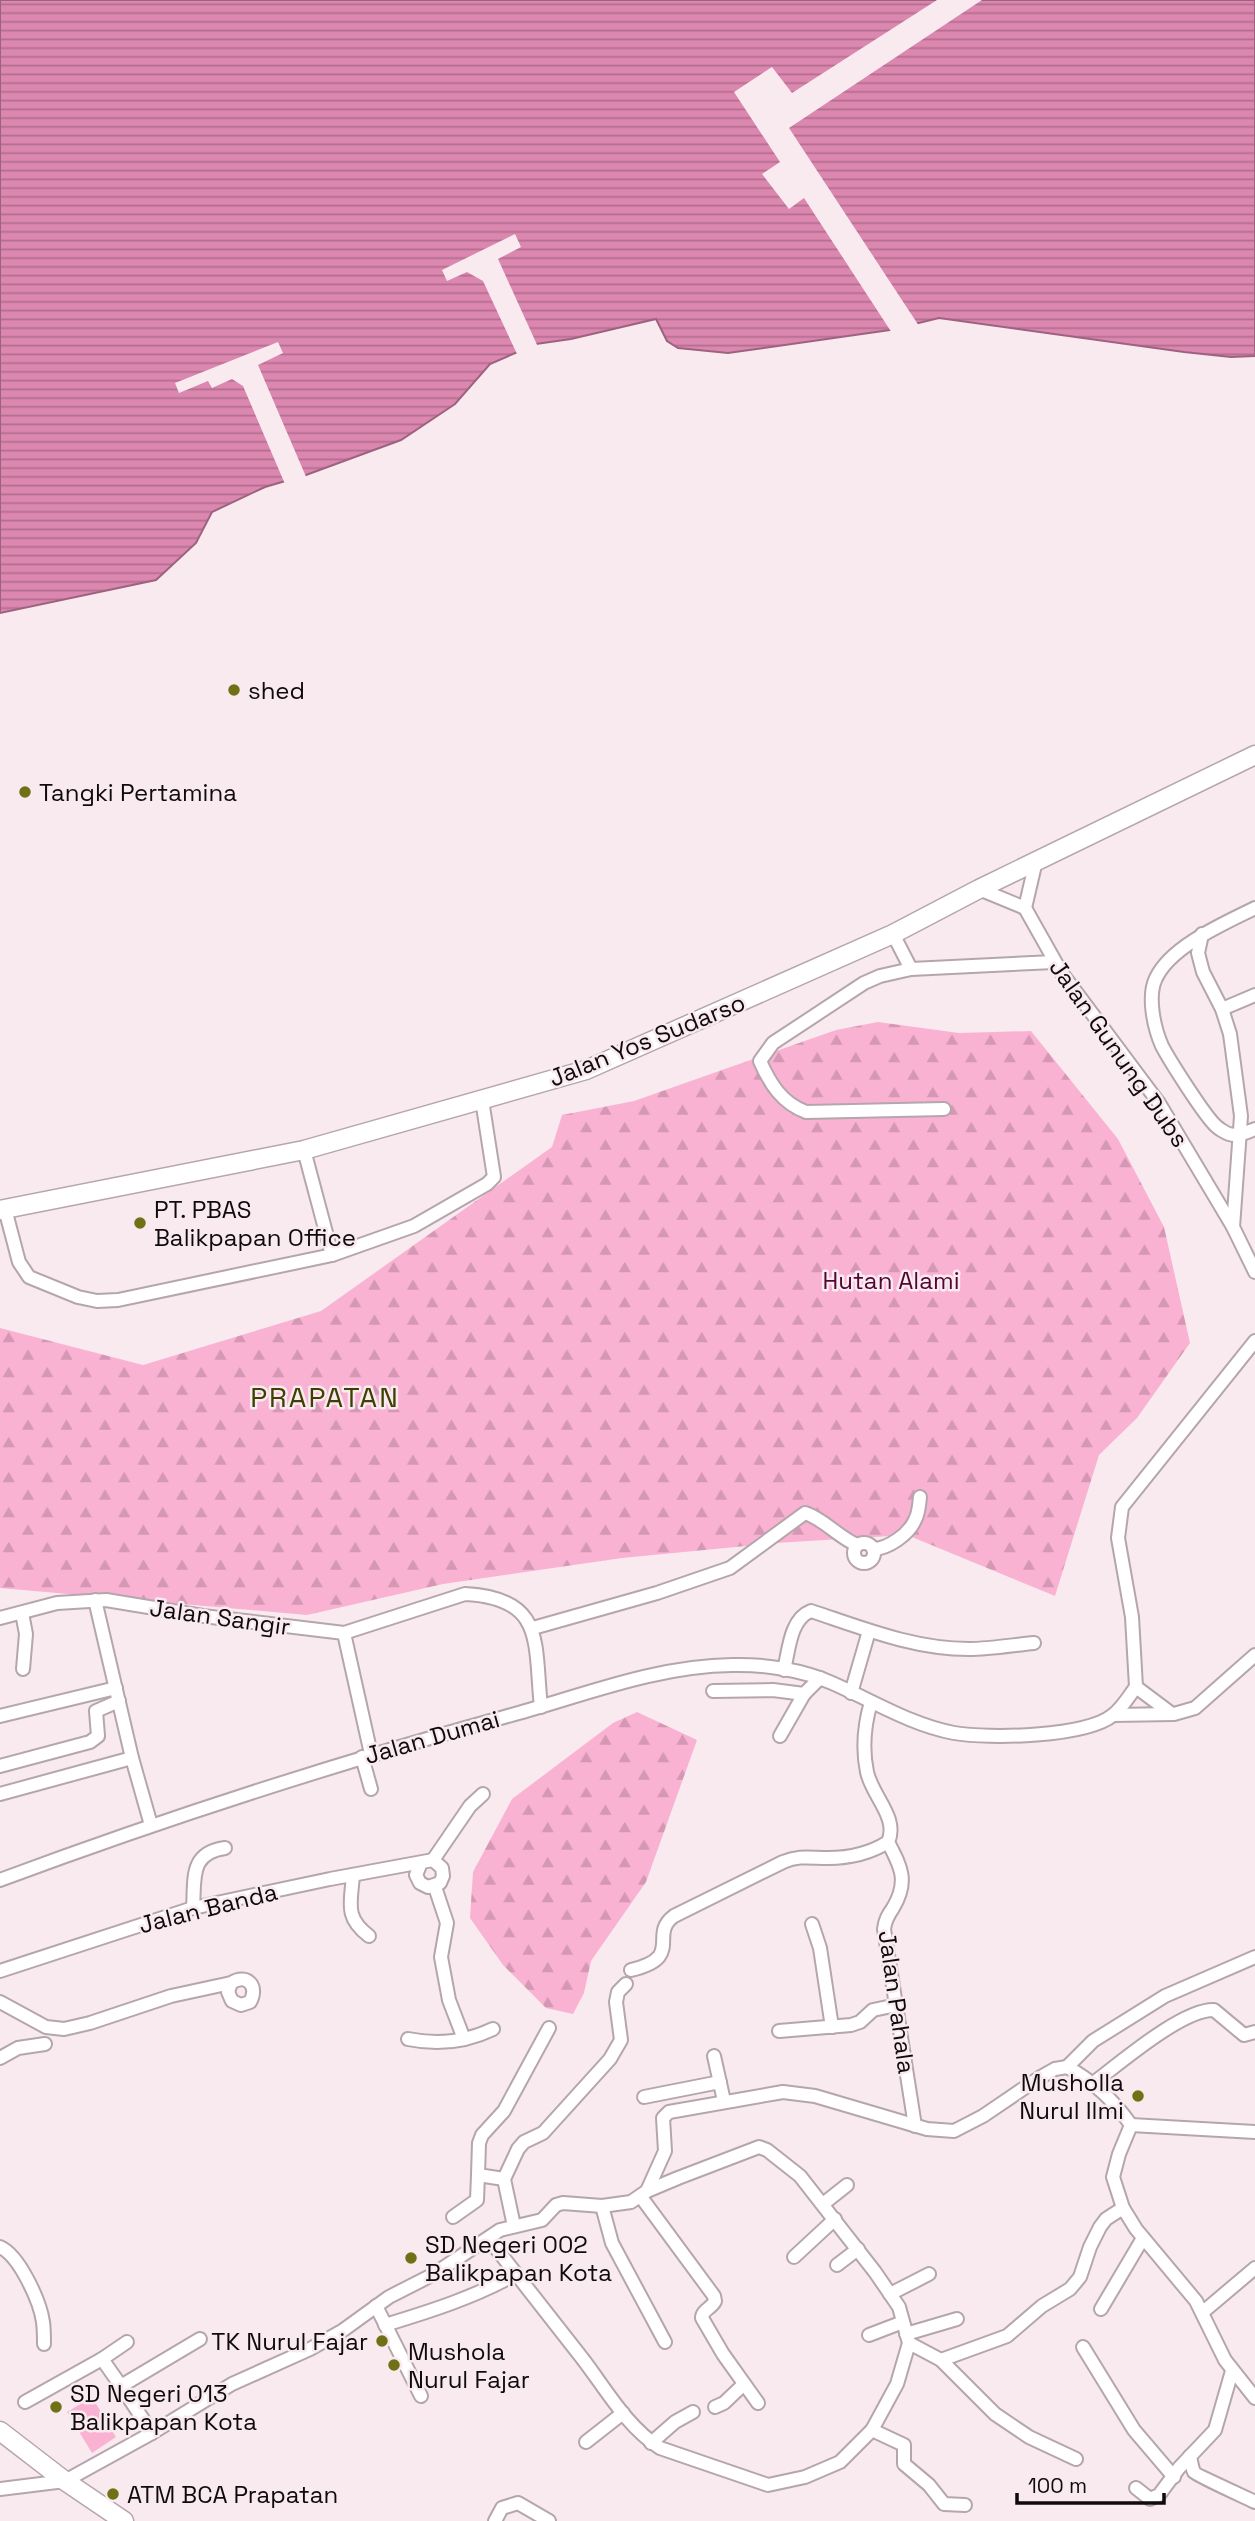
<svg xmlns="http://www.w3.org/2000/svg" width="1255" height="2521" font-family="'Space Grotesk',sans-serif">
	<style>
		.forest { fill: url(#forest-firs) }
		.green { fill: #fab2d3 }
		.water { fill: url(#water-rules); stroke: #9e627f; stroke-width: 2 }
		.pier { fill: #f9eaf0 }
		.lines { fill: none; stroke-linecap: round; stroke-linejoin: round }
		.street-casing { stroke: #b5a6ad; stroke-width: 16 }
		.secondary-casing { stroke: #b5a6ad; stroke-width: 21 }
		.street { stroke: #fff; stroke-width: 12 }
		.secondary { stroke: #fff; stroke-width: 18 }
		.poi-dot { fill: #6e7115; stroke: #f9eaf0; stroke-width: 2.5 }
		.labels { text-anchor: middle; dominant-baseline: central; stroke-width: 5; stroke-linejoin: round; paint-order: stroke }
		.poi-label { font-size: 24px; fill: #0f0a0c; stroke: #f9eaf0; text-anchor: start }
		.street-label { font-size: 24px; fill: #0f0a0c; stroke: #f9eaf0 }
		.park-label { font-size: 24px; fill: #520434; stroke: #f9eaf0 }
		.quarter-label { font-size: 28px; letter-spacing: 2px; fill: #3e3f00; stroke: #f9eaf0 }
	</style>
	<defs>
		<pattern id="forest-firs" width="22" height="20" patternUnits="userSpaceOnUse" patternTransform="scale(1.75)"><rect width="22" height="20" fill="#fab2d3"/><path d="M5 1l3.5 6h-7zM16 11l3.5 6h-7z" fill="#d598b4"/></pattern>
		<pattern id="water-rules" width="6" height="5" patternUnits="userSpaceOnUse" patternTransform="scale(1.75)"><rect width="6" height="5" fill="#dc87b0"/><path d="M0 2.5h6" fill="none" stroke="#b16d8e"/></pattern>
	</defs>
	<rect width="100%" height="100%" fill="#f9eaf0"/>
	<g class="forest">
		<polygon points="878,1022 959,1033 1031,1031 1118,1139 1164,1227 1190,1343 1137,1418 1099,1455 1055,1596 907,1535 776,1543 622,1558 443,1584 307,1615 0,1588 0,1328 143,1365 321,1311 552,1147 562,1115 634,1101 836,1030"/>
		<polygon points="637,1712 697,1740 646,1882 591,1961 584,1993 573,2014 546,2008 503,1965 470,1918 473,1872 512,1799 613,1723"/>
	</g>
	<polygon class="green" points="92,2397 116,2437 92,2453 67,2412"/>
	<polygon class="water" points="0,0 1255,0 1255,356 1231,357 1184,352 939,318 890,330 728,353 678,348 667,341 656,319 571,339 536,344 490,364 455,404 401,440 306,475 265,487 212,512 196,543 156,580 0,613"/>
	<g class="pier">
		<polygon points="937,0 982,0 789,128 919,326 892,333 804,198 789,209 762,174 780,162 734,92 772,67 792,93"/>
		<polygon points="515,234 521,247 498,259 538,347 517,354 483,281 467,272 447,281 442,270"/>
		<polygon points="278,342 283,353 258,365 307,479 285,484 243,386 232,379 212,388 208,381 179,393 175,383"/>
	</g>
	<g class="lines">
		<g class="street-casing">
			<g id="street">
				<polyline points="979,889 1025,908"/>
				<polyline points="1025,908 1061,972 1159,1103 1233,1227 1255,1272"/>
				<polyline points="1025,908 1036,861"/>
				<path d="M1255 908C1225 923 1171 946 1156 978 1147 996 1154 1028 1162 1046 1170 1061 1204 1115 1216 1126 1219 1129 1226 1133 1229 1134 1238 1137 1247 1132 1255 1129"/>
				<polyline points="893,934 911,969"/>
				<polyline points="1202,934 1198,953 1203,972 1222,1009 1230,1034 1241,1116 1233,1227"/>
				<polyline points="1222,1009 1255,995"/>
				<path d="M944 1109 806 1112C782 1103 770 1084 760 1061L773 1043 864 983 880 976 911 969 1054 962"/>
				<polyline points="5,1209 19,1262 29,1277 78,1297 97,1301 118,1300 332,1255 304,1150"/>
				<polyline points="332,1255 414,1226 487,1184 494,1177 482,1100"/>
				<circle cx="864" cy="1553" r="10"/>
				<path d="M873 1549C888 1549 909 1534 915 1520 919 1513 919 1505 920 1497"/>
				<polyline points="95,1600 132,1758 151,1825"/>
				<polyline points="22,1613 26,1634 23,1669"/>
				<polyline points="0,1618 57,1603 106,1600 203,1616 344,1633 371,1754"/>
				<path d="M533 1628 657 1593 730 1568 805 1513C824 1519 838 1537 857 1545"/>
				<path d="M344 1633 465 1594C546 1598 534 1644 541 1707"/>
				<path d="M784 1670C789 1650 790 1619 811 1611 862 1628 914 1649 969 1649 990 1649 1013 1645 1034 1643"/>
				<polyline points="1136,1687 1132,1617 1118,1538 1122,1507 1255,1341"/>
				<polyline points="1136,1687 1172,1714"/>
				<polyline points="713,1691 773,1690 804,1694 820,1678"/>
				<polyline points="851,1693 869,1631"/>
				<polyline points="1113,1715 1174,1714 1195,1708 1255,1655"/>
				<polyline points="0,1716 116,1688"/>
				<polyline points="780,1736 804,1694"/>
				<polyline points="362,1757 371,1789"/>
				<polyline points="0,1766 90,1742 98,1736 96,1711 119,1701"/>
				<polyline points="0,1794 132,1758"/>
				<path d="M888 1842C901 1867 909 1881 893 1908 888 1915 885 1920 884 1929L915 2126"/>
				<polyline points="433,1860 470,1806 483,1794"/>
				<path d="M353 1875C351 1903 344 1917 369 1936"/>
				<path d="M0 1880C169 1817 341 1762 515 1714 587 1694 657 1666 732 1665 764 1664 803 1670 832 1683 871 1700 911 1725 954 1733 989 1739 1086 1737 1113 1715 1122 1708 1129 1696 1136 1687"/>
				<polyline points="435,1887 447,1923 441,1957 449,2000 464,2039"/>
				<path d="M193 1908C195 1879 189 1853 225 1848"/>
				<polyline points="812,1924 820,1948 832,2027"/>
				<path d="M631 1970C685 1957 648 1935 674 1916L783 1862C799 1855 811 1858 828 1858 850 1858 869 1854 888 1842 899 1818 872 1796 867 1772 862 1748 864 1726 871 1702"/>
				<polyline points="0,1971 193,1908 330,1879 433,1860 442,1868 443,1876 440,1883 428,1887 420,1883 416,1875 421,1863"/>
				<path d="M0 2002 46 2027 64 2029 90 2023 171 1996 231 1983C247 1973 259 1986 250 2002L241 2005 232 2001 228 1992 231 1983"/>
				<polyline points="779,2031 851,2025 860,2022 873,2010 897,2005"/>
				<path d="M408 2039C437 2045 466 2042 493 2029"/>
				<polyline points="714,2056 724,2101"/>
				<polyline points="0,2058 18,2048 45,2044"/>
				<polyline points="1067,2067 1093,2041 1165,1996 1255,1957"/>
				<path d="M1092 2084C1119 2064 1182 2009 1214 2010L1244 2035 1255 2032"/>
				<polyline points="644,2097 720,2082"/>
				<polyline points="1131,2125 1255,2132"/>
				<polyline points="504,2179 478,2175 479,2143 482,2135 504,2111 549,2028"/>
				<path d="M647 2191 665 2151 663 2118 669 2112 783 2092 815 2096 927 2129 954 2131 983 2116 1039 2078 1055 2069 1067 2067C1093 2081 1115 2102 1131 2125L1119 2154 1113 2177 1123 2208 1136 2229 1196 2301 1225 2360 1255 2398"/>
				<path d="M641 2197 714 2296 715 2301C712 2308 702 2310 702 2318L723 2354 758 2403"/>
				<polyline points="823,2204 847,2185"/>
				<polyline points="602,2206 612,2243 665,2342"/>
				<polyline points="453,2217 477,2200 478,2175"/>
				<polyline points="514,2226 504,2179 518,2149 524,2142 543,2133 610,2059 621,2040 616,2002 618,1992 626,1984"/>
				<path d="M0 2247C19 2255 40 2301 43 2322 44 2329 44 2336 44 2344"/>
				<polyline points="794,2257 835,2219"/>
				<polyline points="837,2265 858,2249"/>
				<polyline points="890,2294 929,2274"/>
				<polyline points="376,2306 421,2396"/>
				<polyline points="1101,2309 1143,2238"/>
				<polyline points="1203,2312 1255,2268"/>
				<path d="M385 2325C431 2311 475 2297 516 2274"/>
				<polyline points="906,2334 957,2319"/>
				<polyline points="869,2335 903,2322"/>
				<polyline points="909,2343 941,2360 995,2414 1029,2437 1076,2459"/>
				<polyline points="1083,2347 1134,2430 1174,2477"/>
				<polyline points="102,2359 121,2386"/>
				<polyline points="941,2360 1007,2336 1042,2306 1070,2289 1080,2277 1090,2247 1100,2227 1106,2219 1123,2208"/>
				<polyline points="25,2402 102,2359 127,2342"/>
				<polyline points="715,2407 724,2403 744,2384"/>
				<polyline points="872,2430 904,2445 904,2464 929,2485 944,2504 965,2505"/>
				<polyline points="152,2433 121,2386 200,2339"/>
				<polyline points="586,2442 623,2413"/>
				<polyline points="651,2443 675,2422 693,2412"/>
				<path d="M1190 2456C1191 2461 1192 2468 1194 2472 1196 2475 1247 2498 1255 2502"/>
				<polyline points="1136,2488 1150,2499 1159,2495 1179,2468 1215,2430 1232,2371"/>
				<path d="M0 2489 65 2481 152 2433 232 2384 310 2349 342 2331 389 2297 434 2274 500 2230 542 2220 556 2205 563 2203 602 2206 631 2202 647 2191 678 2178 759 2147 767 2150 800 2176 875 2272 899 2307 909 2343 897 2384 872 2430 840 2462 805 2477 768 2485 660 2448C626 2426 606 2389 582 2358 551 2318 519 2278 488 2238"/>
				<polyline points="495,2521 502,2508 518,2503 549,2521"/>
			</g>
		</g>
		<g class="secondary-casing">
			<g id="secondary">
				<polyline points="0,1210 304,1150 586,1070 893,934 979,889 1255,755"/>
				<polyline points="0,2431 65,2481 124,2521"/>
			</g>
		</g>
		<use href="#street" class="street"/>
		<use href="#secondary" class="secondary"/>
	</g>
	<g class="poi-dot">
		<circle cx="234" cy="690" r="7"/>
		<circle cx="25" cy="792" r="7"/>
		<circle cx="140" cy="1223" r="7"/>
		<circle cx="1138" cy="2096" r="7"/>
		<circle cx="411" cy="2258" r="7"/>
		<circle cx="382" cy="2341" r="7"/>
		<circle cx="394" cy="2365" r="7"/>
		<circle cx="56" cy="2407" r="7"/>
		<circle cx="113" cy="2494" r="7"/>
	</g>
	<g class="labels">
		<g class="poi-label">
			<text x="248" y="690">shed</text>
			<text x="39" y="792">Tangki Pertamina</text>
			<text x="154" y="1209">PT. PBAS<tspan x="154" dy="28">Balikpapan Office</tspan></text>
			<text x="1124" y="2082" text-anchor="end">Musholla<tspan x="1124" dy="28">Nurul Ilmi</tspan></text>
			<text x="425" y="2244">SD Negeri 002<tspan x="425" dy="28">Balikpapan Kota</tspan></text>
			<text x="368" y="2341" text-anchor="end">TK Nurul Fajar</text>
			<text x="408" y="2351">Mushola<tspan x="408" dy="28">Nurul Fajar</tspan></text>
			<text x="70" y="2393">SD Negeri 013<tspan x="70" dy="28">Balikpapan Kota</tspan></text>
			<text x="127" y="2494">ATM BCA Prapatan</text>
		</g>
		<g class="street-label">
			<text transform="translate(647 1040) rotate(-22)">Jalan Yos Sudarso</text>
			<text transform="translate(1119 1053) rotate(55)">Jalan Gunung Dubs</text>
			<text transform="translate(220 1617) rotate(8)">Jalan Sangir</text>
			<text transform="translate(432 1737) rotate(-16)">Jalan Dumai</text>
			<text transform="translate(208 1908) rotate(-14)">Jalan Banda</text>
			<text transform="translate(897 2002) rotate(82)">Jalan Pahala</text>
		</g>
		<g class="park-label">
			<text x="891" y="1280">Hutan Alami</text>
		</g>
		<g class="quarter-label">
			<text x="325" y="1397">PRAPATAN</text>
		</g>
	</g>
	<path d="M1017 2493v10h147v-10" fill="none" stroke="#0f0a0c" stroke-width="3.5"/>
	<text x="1028" y="2493" font-size="21" fill="#0f0a0c" stroke="#f9eaf0" stroke-width="5" paint-order="stroke">100 m</text>
</svg>
